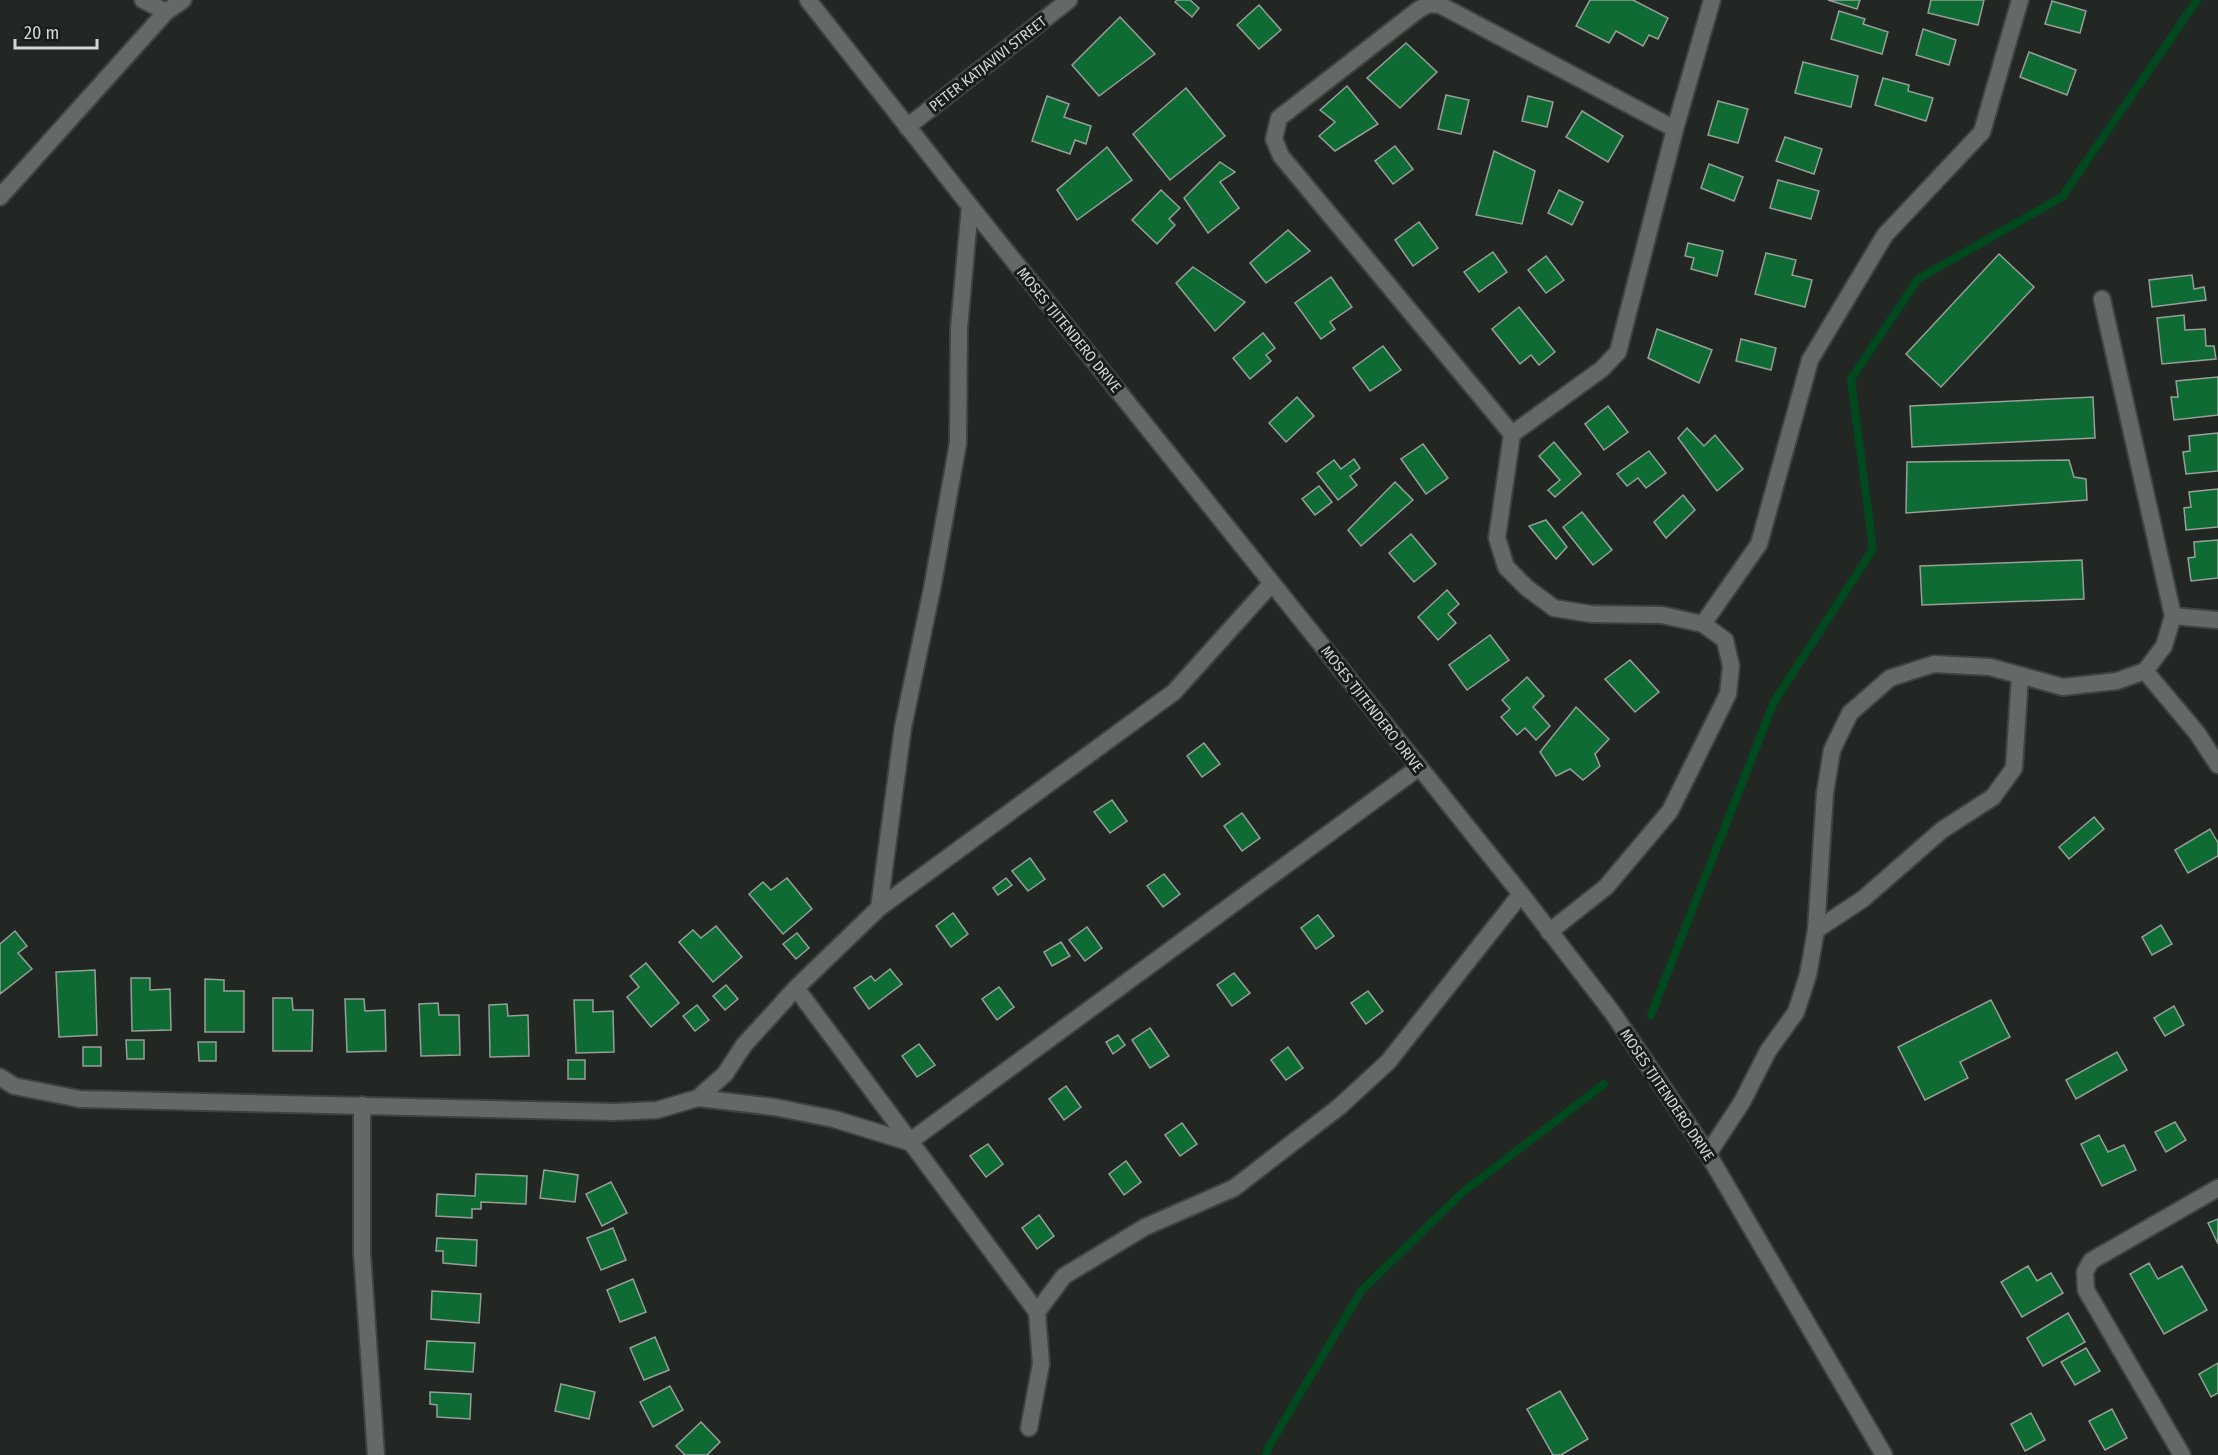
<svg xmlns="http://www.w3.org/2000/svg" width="2218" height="1455" font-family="'Fira Sans Condensed',sans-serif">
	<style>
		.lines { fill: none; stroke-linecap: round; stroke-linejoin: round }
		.stream { stroke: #00491f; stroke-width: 8 }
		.building { fill: #0f6b34; stroke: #989e99; stroke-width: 1.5 }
		.minor-casing { stroke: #3f4340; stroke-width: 20 }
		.tertiary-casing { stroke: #3f4340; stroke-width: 20 }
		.minor { stroke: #646965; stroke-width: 16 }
		.tertiary { stroke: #646965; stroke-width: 16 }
		.labels { text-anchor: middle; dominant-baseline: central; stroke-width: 6; stroke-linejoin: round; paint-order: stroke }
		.street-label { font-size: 15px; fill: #d4d8d5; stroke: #181d19 }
	</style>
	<rect width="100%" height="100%" fill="#222723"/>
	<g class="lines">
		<g class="stream">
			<polyline points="1651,1015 1774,702 1873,549 1851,379 1918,279 2062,197 2197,0"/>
			<polyline points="1266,1455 1268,1448 1361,1291 1463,1192 1604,1084"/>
		</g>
	</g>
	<g class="building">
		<polygon points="1177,0 1190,0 1199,8 1192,17 1175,2"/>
		<polygon points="1590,0 1633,0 1668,18 1658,39 1649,35 1643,46 1616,31 1609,43 1576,26"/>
		<polygon points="1828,0 1860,0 1857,9"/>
		<polygon points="1931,0 1984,0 1978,25 1928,13"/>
		<polygon points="2052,1 2086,11 2080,33 2045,24"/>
		<polygon points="1259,5 1281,30 1259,49 1237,25"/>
		<polygon points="1839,11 1865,19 1863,24 1888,32 1882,54 1831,39"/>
		<polygon points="1120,17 1155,54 1099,96 1072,65"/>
		<polygon points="1923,29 1956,40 1949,65 1916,55"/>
		<polygon points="1406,43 1437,72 1400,108 1367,78"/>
		<polygon points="2029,52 2076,70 2067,95 2020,77"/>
		<polygon points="1803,62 1858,76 1851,107 1795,93"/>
		<polygon points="1883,78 1909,85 1908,91 1933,98 1926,121 1875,105"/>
		<polygon points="1347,86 1378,124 1335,151 1319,136 1335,122 1320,110"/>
		<polygon points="1186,88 1225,136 1170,180 1133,134"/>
		<polygon points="1446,95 1469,100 1461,134 1438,129"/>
		<polygon points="1047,96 1069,104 1064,117 1091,126 1086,144 1075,140 1070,154 1032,141"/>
		<polygon points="1528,96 1553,102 1547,127 1522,121"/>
		<polygon points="1718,101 1748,109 1738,143 1708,135"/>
		<polygon points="1582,111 1623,136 1608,162 1566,137"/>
		<polygon points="1785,137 1822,149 1814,174 1776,161"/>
		<polygon points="1395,146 1413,169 1393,184 1375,161"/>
		<polygon points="1107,147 1132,180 1077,220 1057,190"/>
		<polygon points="1494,151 1535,171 1522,224 1476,215"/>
		<polygon points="1220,162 1235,172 1220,182 1239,208 1208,233 1184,198"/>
		<polygon points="1709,164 1743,177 1734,201 1701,188"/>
		<polygon points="1778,180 1819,191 1811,219 1770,208"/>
		<polygon points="1161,190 1180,208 1169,219 1175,225 1157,244 1132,220"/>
		<polygon points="1559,190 1583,202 1572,225 1548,213"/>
		<polygon points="1419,222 1438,248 1413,266 1395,240"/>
		<polygon points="1288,230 1310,251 1266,283 1250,263"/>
		<polygon points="1688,243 1723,251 1717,276 1691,269 1694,258 1685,256"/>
		<polygon points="1493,252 1507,272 1479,292 1464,272"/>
		<polygon points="1766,253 1796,260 1792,275 1812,280 1805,307 1755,294"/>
		<polygon points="1999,254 2034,287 1941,387 1906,354"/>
		<polygon points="1546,256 1564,280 1546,293 1528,270"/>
		<polygon points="1193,267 1245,302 1215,331 1176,283"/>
		<polygon points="2192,275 2194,289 2204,287 2206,300 2152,307 2149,280"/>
		<polygon points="1331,277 1352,307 1330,322 1335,329 1321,339 1295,303"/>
		<polygon points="1519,307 1555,352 1539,365 1531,355 1520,364 1492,329"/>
		<polygon points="2184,315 2185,330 2205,329 2206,346 2214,346 2216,359 2162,364 2157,318"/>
		<polygon points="1657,329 1712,350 1699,383 1648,358"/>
		<polygon points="1263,333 1275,348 1266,355 1271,361 1250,379 1233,358"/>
		<polygon points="1741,339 1776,348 1771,370 1736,361"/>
		<polygon points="1383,346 1401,370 1370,391 1353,368"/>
		<polygon points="2218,377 2218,415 2174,420 2171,397 2178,397 2176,381"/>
		<polygon points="1297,397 1314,416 1286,442 1269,423"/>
		<polygon points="2093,397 2095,438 1912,447 1910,406"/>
		<polygon points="1608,406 1628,432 1604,450 1585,424"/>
		<polygon points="1687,428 1704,446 1715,435 1743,469 1717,491 1678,438"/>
		<polygon points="2218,433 2218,471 2186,474 2183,452 2190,451 2189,436"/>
		<polygon points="1554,442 1581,474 1555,497 1548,490 1560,480 1539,456"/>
		<polygon points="1423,444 1448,478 1426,494 1401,459"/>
		<polygon points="1649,451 1666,473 1646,488 1638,478 1627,486 1617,474"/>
		<polygon points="1354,459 1360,468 1350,476 1357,485 1338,500 1317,473 1334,460 1341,469"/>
		<polygon points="2069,460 2074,477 2086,479 2087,500 1906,513 1907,462"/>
		<polygon points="1395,482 1413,500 1361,546 1348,530"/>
		<polygon points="1319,486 1332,502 1315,515 1302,499"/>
		<polygon points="2218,489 2218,527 2186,530 2184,508 2191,507 2189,492"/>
		<polygon points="1683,495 1695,510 1666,538 1654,522"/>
		<polygon points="1582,512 1612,550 1593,565 1563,527"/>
		<polygon points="1546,520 1567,547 1556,559 1529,526"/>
		<polygon points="1411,534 1436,564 1414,582 1389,553"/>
		<polygon points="2218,540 2218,578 2191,581 2188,558 2195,557 2194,542"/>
		<polygon points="2082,560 2084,599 1922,605 1920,566"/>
		<polygon points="1447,590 1459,604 1448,614 1456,623 1438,640 1418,617"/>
		<polygon points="1490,635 1509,660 1467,690 1449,665"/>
		<polygon points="1630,660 1659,692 1635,712 1605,679"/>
		<polygon points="1527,677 1544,696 1533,707 1550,726 1536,740 1525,728 1517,735 1501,717 1510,709 1502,700"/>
		<polygon points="1576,707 1609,739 1595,754 1600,766 1583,780 1570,769 1556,776 1540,752"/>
		<polygon points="1204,743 1220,764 1202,777 1187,756"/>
		<polygon points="1112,800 1127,821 1110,833 1094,812"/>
		<polygon points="1242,813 1260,838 1242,851 1224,826"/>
		<polygon points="2094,817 2104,829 2069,859 2059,847"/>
		<polygon points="2210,829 2218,843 2218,856 2188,873 2175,850"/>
		<polygon points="1030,858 1045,879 1028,891 1012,871"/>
		<polygon points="1164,874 1180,894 1163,907 1147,886"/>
		<polygon points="787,878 812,909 783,934 749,894 763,882 771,890"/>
		<polygon points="1006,878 1012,885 998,895 993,888"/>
		<polygon points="953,913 968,934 951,947 936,926"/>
		<polygon points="1318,915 1334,936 1316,949 1301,928"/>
		<polygon points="2161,925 2172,944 2152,955 2142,937"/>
		<polygon points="716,926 742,957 713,982 679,942 693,930 701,938"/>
		<polygon points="1087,927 1102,948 1085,961 1069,940"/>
		<polygon points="15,931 27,946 18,953 32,969 0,994 0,944"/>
		<polygon points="797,933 809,948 796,959 783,944"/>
		<polygon points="1061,942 1070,956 1052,966 1044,952"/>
		<polygon points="646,963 679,1003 651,1027 627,997 639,987 630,976"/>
		<polygon points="890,969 902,984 869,1009 854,988 871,976 875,981"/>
		<polygon points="95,970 97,1035 59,1037 56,972"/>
		<polygon points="1234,973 1250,993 1232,1006 1217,985"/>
		<polygon points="131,978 150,978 150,990 170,989 171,1030 132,1031"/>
		<polygon points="205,979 224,980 224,991 244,991 244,1032 205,1032"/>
		<polygon points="726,985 738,999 725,1010 713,996"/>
		<polygon points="999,987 1014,1007 997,1020 982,999"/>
		<polygon points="1368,991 1383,1011 1366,1024 1351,1003"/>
		<polygon points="273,998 292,998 293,1010 313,1010 312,1051 273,1051"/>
		<polygon points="345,999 364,999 365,1011 385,1010 386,1051 347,1052"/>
		<polygon points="574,1000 593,1000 593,1012 613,1011 614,1052 576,1053"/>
		<polygon points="1991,1000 2010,1037 1960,1062 1968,1078 1925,1100 1898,1047"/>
		<polygon points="438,1003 439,1015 459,1015 460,1055 421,1056 419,1004"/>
		<polygon points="507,1004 508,1016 528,1015 529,1056 490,1057 489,1005"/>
		<polygon points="697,1005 709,1020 695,1031 683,1016"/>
		<polygon points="2174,1006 2184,1025 2165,1036 2154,1018"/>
		<polygon points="1150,1028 1169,1056 1150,1068 1132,1040"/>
		<polygon points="1118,1035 1125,1045 1113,1054 1106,1042"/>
		<polygon points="126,1040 144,1040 144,1059 127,1059"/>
		<polygon points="198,1042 216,1042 216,1061 199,1061"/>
		<polygon points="919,1044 935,1065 917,1077 902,1056"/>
		<rect x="83" y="1047" width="18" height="19"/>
		<polygon points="1288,1047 1303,1068 1286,1080 1271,1060"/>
		<polygon points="2117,1052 2127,1070 2076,1099 2066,1080"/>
		<rect x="568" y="1060" width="17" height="19"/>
		<polygon points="1066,1086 1081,1107 1064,1120 1049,1099"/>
		<polygon points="2175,1122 2186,1140 2166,1152 2155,1132"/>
		<polygon points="1182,1123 1197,1144 1180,1156 1165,1135"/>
		<polygon points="2099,1135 2108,1152 2124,1145 2136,1170 2102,1186 2081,1144"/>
		<polygon points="988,1144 1003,1164 986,1177 970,1156"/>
		<polygon points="1126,1161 1141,1182 1124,1195 1109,1174"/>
		<polygon points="544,1170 578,1175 575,1202 540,1198"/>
		<polygon points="476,1174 527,1176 526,1204 481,1202 481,1209 472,1209 472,1218 436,1216 437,1194 475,1196"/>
		<polygon points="611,1182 627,1213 602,1226 586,1194"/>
		<polygon points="1039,1215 1054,1236 1037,1249 1022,1228"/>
		<polygon points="2218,1219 2218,1244 2208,1223"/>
		<polygon points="613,1228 626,1260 601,1270 587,1238"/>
		<polygon points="437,1238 477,1240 476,1266 443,1263 443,1251 436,1251"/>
		<polygon points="2149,1263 2158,1279 2182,1266 2207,1310 2164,1334 2130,1274"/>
		<polygon points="2028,1266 2037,1281 2051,1273 2063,1293 2022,1317 2001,1282"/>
		<polygon points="633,1279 646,1312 620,1322 607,1290"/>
		<polygon points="432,1291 481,1294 479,1323 431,1319"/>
		<polygon points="2068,1313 2085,1342 2043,1366 2027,1338"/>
		<polygon points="655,1337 669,1370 644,1380 630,1348"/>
		<polygon points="427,1341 475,1343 473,1372 425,1369"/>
		<polygon points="2086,1348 2100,1371 2075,1385 2061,1362"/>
		<polygon points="2218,1363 2218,1393 2211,1397 2199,1374"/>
		<polygon points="561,1384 595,1392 589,1419 555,1411"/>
		<polygon points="670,1386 683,1410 653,1427 640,1402"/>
		<polygon points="1560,1391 1588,1439 1561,1455 1553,1455 1527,1409"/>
		<polygon points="430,1392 471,1394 470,1419 437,1417 437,1405 430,1404"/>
		<polygon points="2112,1409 2127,1438 2105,1450 2089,1421"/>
		<polygon points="2031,1413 2045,1440 2025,1451 2011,1424"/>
		<polygon points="701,1422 720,1442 707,1455 685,1455 676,1446"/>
	</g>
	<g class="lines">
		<g class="minor-casing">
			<g id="minor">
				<polyline points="143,0 166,12"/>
				<polyline points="907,127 1069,0"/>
				<polyline points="0,197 166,12 183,0"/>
				<polyline points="2102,299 2173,616 2164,646 2145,671"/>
				<polyline points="1512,434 1281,156 1274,139 1279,118 1418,10 1429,4 1440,5 1675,129"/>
				<polyline points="2173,616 2218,620"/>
				<polyline points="1703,624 1759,544 1810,360 1885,235 1982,132 2020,0"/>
				<polyline points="879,908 903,727 932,589 958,443 959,328 970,206"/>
				<polyline points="1816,930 1863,899 1942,830 1993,797 2014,768 2020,675"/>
				<polyline points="1549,932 1606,887 1670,811 1728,694 1731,666 1725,640 1703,624 1662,615 1591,614 1554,608 1527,588 1506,567 1497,538 1512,434 1602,369 1618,352 1675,129 1712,0"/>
				<polyline points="796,988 1037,1312"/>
				<polyline points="0,1077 14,1086 80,1099 615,1112 657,1110 698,1098 725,1074 744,1045 796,988 879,908 1174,692 1272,583"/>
				<polyline points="698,1098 774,1107 834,1119 909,1142 1418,768"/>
				<polyline points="362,1105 362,1253 376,1455"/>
				<polyline points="1708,1154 1742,1102 1768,1051 1796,1012 1808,975 1816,930 1825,793 1832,750 1850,713 1890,678 1934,664 1990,667 2063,687 2117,681 2145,671 2197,733 2218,765"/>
				<polyline points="1029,1428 1041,1364 1037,1312 1064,1276 1145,1227 1234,1188 1339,1107 1388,1062 1521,894"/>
				<polyline points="2182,1455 2086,1290 2085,1272 2091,1261 2218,1188"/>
			</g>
		</g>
		<g class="tertiary-casing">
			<polyline id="tertiary" points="808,0 970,206 1521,894 1612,1012 1708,1154 1884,1455"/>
		</g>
		<use href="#minor" class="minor"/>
		<use href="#tertiary" class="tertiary"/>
	</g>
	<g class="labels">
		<g class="street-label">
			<text transform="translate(988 64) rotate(-38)">PETER KATJAVIVI STREET</text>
			<text transform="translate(1069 330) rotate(51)">MOSES TJITENDERO DRIVE</text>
			<text transform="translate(1372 709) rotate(52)">MOSES TJITENDERO DRIVE</text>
			<text transform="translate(1667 1095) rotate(56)">MOSES TJITENDERO DRIVE</text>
		</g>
	</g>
	<path d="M15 39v9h82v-9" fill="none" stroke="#d4d8d5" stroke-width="3"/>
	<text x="24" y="39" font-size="18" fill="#d4d8d5" stroke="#181d19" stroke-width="4.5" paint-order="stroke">20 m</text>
</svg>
